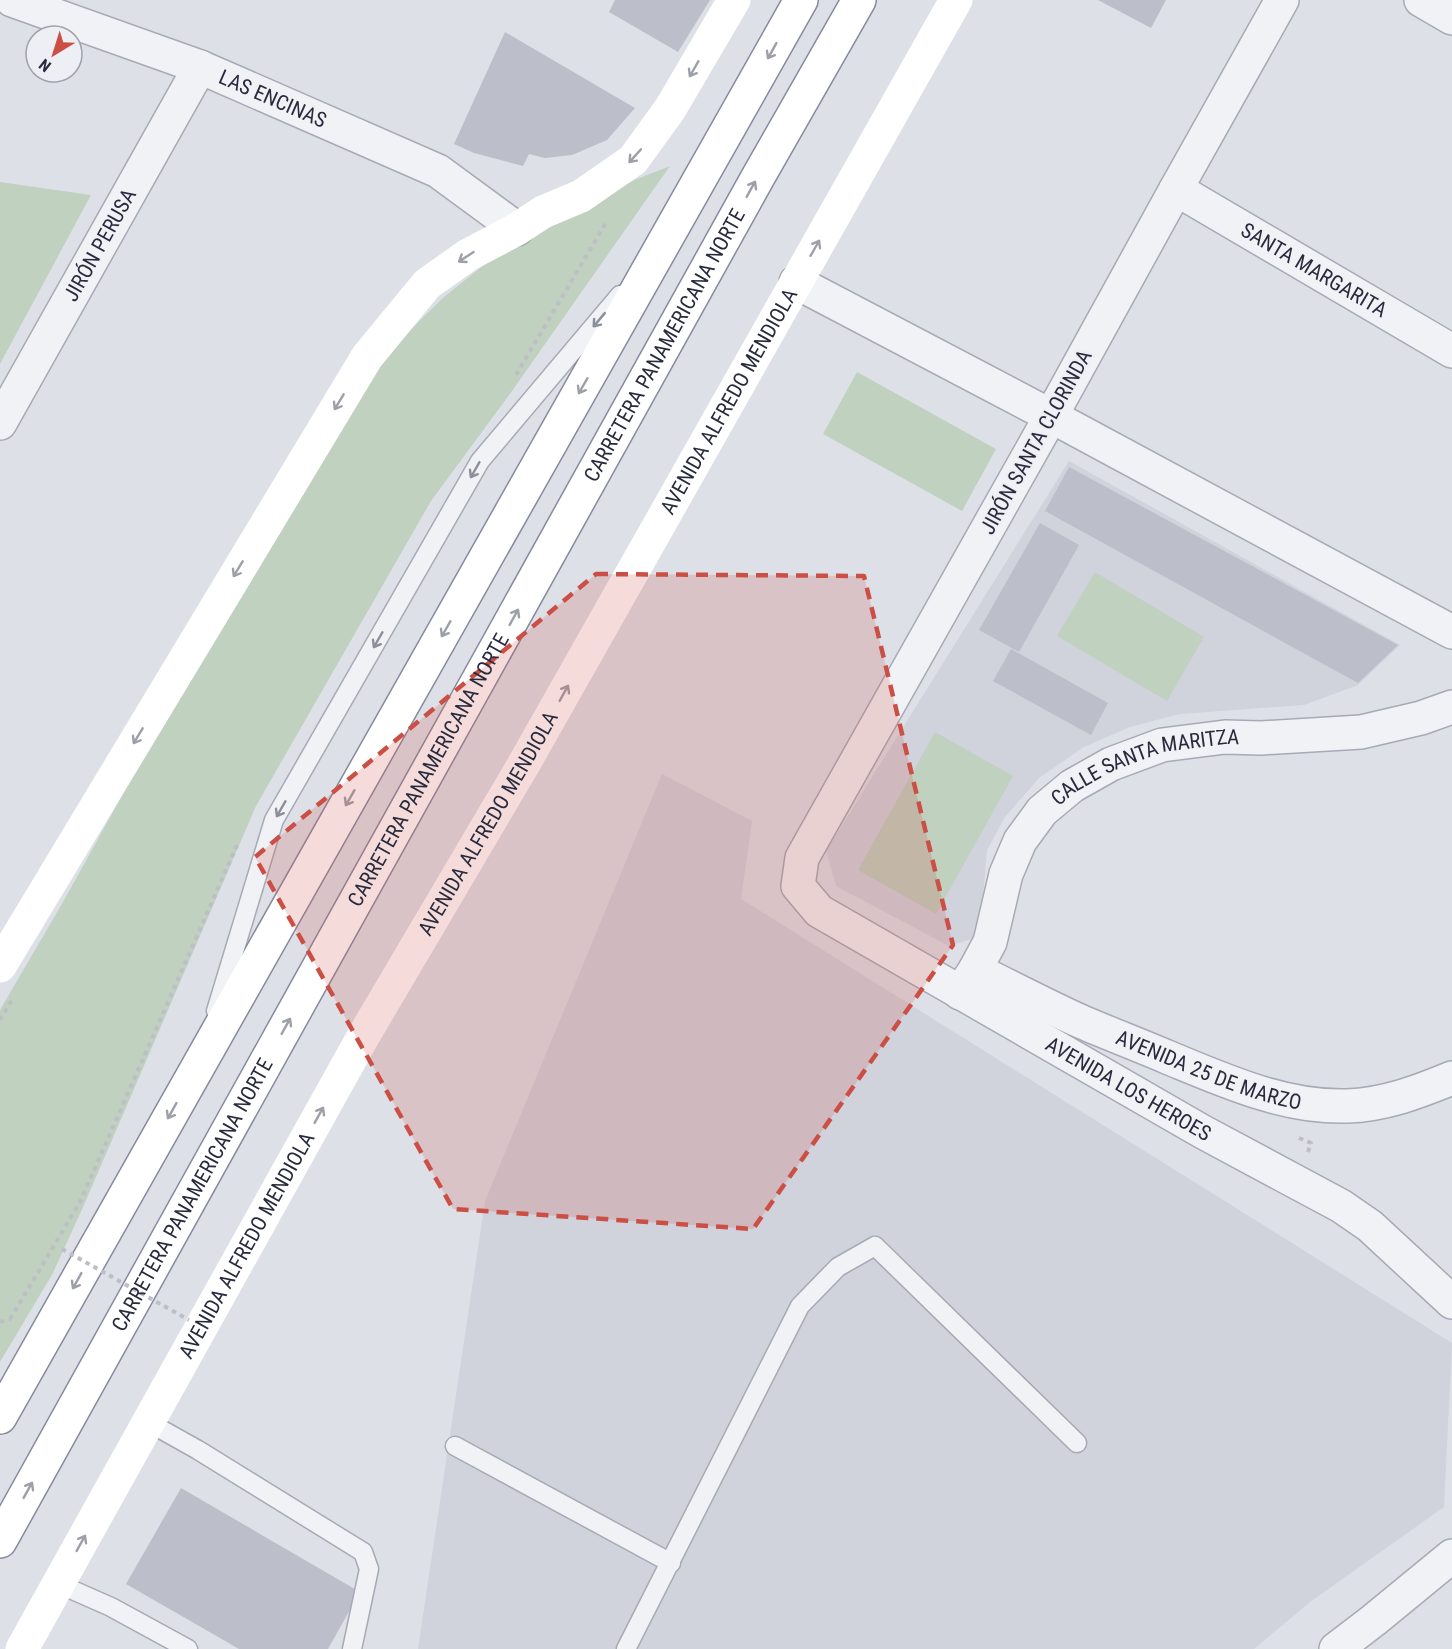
<svg xmlns="http://www.w3.org/2000/svg" width="1452" height="1649" font-family="'Roboto Condensed',sans-serif">
	<style>
		.built { fill: #d0d2dc }
		.green { fill: #c0d1c0 }
		.building { fill: #bcbeca }
		.lines { fill: none; stroke-linecap: round; stroke-linejoin: round }
		.service-casing { stroke: #a7aab5; stroke-width: 21 }
		.minor-casing { stroke: #a7aab5; stroke-width: 36 }
		.motorway-casing { stroke: #868a9e; stroke-width: 36 }
		.path { stroke: #bdbec6; stroke-width: 4; stroke-dasharray: 4.5 4.5; stroke-linecap: butt }
		.service { stroke: #f1f2f6; stroke-width: 18 }
		.minor { stroke: #f1f2f6; stroke-width: 33 }
		.secondary { stroke: #fff; stroke-width: 33 }
		.motorway { stroke: #fff; stroke-width: 33 }
		.path-bridge { stroke: #bdbec6; stroke-width: 4; stroke-dasharray: 4.5 4.5; stroke-linecap: butt }
		.oneway { stroke: #9ea0a8 }
		.oneway2 { stroke: #8c8e9a }
		.marked { fill: #cb4f45; fill-opacity: 0.2; stroke: #cb4f45; stroke-width: 4.5; stroke-dasharray: 12 8; stroke-linejoin: round }
		.labels { text-anchor: middle; dominant-baseline: central; stroke-width: 4.5; stroke-linejoin: round; paint-order: stroke }
		.street-label { font-size: 21px; fill: #282b3e; stroke: #eeeff5 }
	</style>
	<rect width="100%" height="100%" fill="#dee0e8"/>
	<g class="built">
		<polygon points="1069,461 1400,645 1358,685 1304,705 1180,714 1130,727 1084,747 1039,778 1005,817 987,850 983,897 975,938 949,946 836,886 826,851"/>
		<polygon points="662,774 752,821 741,899 1452,1343 1444,1507 1310,1602 1254,1649 418,1649 485,1201"/>
	</g>
	<g class="green">
		<polygon points="670,166 512,391 431,501 256,806 84,1205 53,1273 0,1362 0,1010 63,902 296,482 356,393 408,332 444,297 490,260 542,225 637,179"/>
		<polygon points="0,182 91,195 0,364"/>
		<polygon points="857,372 996,449 962,511 823,434"/>
		<polygon points="1095,572 1204,637 1167,701 1057,636"/>
		<polygon points="935,732 1013,776 936,914 858,870"/>
	</g>
	<g class="building">
		<polygon points="615,0 710,0 678,52 609,12"/>
		<polygon points="1098,0 1166,0 1151,28"/>
		<polygon points="505,32 635,108 607,140 572,155 545,158 529,154 523,166 474,153 454,144"/>
		<polygon points="1069,467 1398,645 1358,683 1045,511"/>
		<polygon points="1040,523 1079,545 1019,652 979,630"/>
		<polygon points="1011,649 1108,703 1091,735 993,681"/>
		<polygon points="181,1488 360,1592 328,1649 239,1649 126,1584"/>
	</g>
	<g class="lines">
		<g class="service-casing">
			<g id="service">
				<polyline points="216,1011 274,820 480,461 620,295"/>
				<polyline points="148,1422 198,1450 363,1552 369,1569 352,1649"/>
				<polyline points="455,1446 671,1563"/>
				<polyline points="59,1584 111,1607 188,1649"/>
				<polyline points="626,1649 800,1306 838,1267 875,1246 1077,1443"/>
			</g>
		</g>
		<g class="minor-casing">
			<g id="minor">
				<path id="s1" d="M12 0 200 67 438 171 517 229"/>
				<path id="s2" d="M1282 0 1176 189 1051 416 802 858 798 886 819 911 1203 1132 1341 1206 1370 1226 1452 1302"/>
				<polyline points="1421,0 1452,18"/>
				<path id="s3" d="M1176 189 1452 351"/>
				<polyline points="796,282 1051,416 1452,632"/>
				<path id="s4" d="M0 423 200 67"/>
				<path id="s5" d="M975 970C1011 987 1046 1006 1082 1022 1110 1034 1139 1045 1167 1057 1223 1080 1284 1108 1347 1106 1384 1105 1418 1092 1452 1078"/>
				<path id="s6" d="M960 993 975 970 990 942 1006 874 1020 841 1042 811 1072 786 1111 764 1162 745 1225 737 1261 738 1361 732 1421 718 1452 707"/>
				<polyline points="1336,1649 1374,1620 1452,1556"/>
			</g>
		</g>
		<g class="motorway-casing">
			<g id="motorway">
				<polyline points="0,1417 801,0"/>
				<path id="s8" d="M0 1541 758 177 859 0"/>
			</g>
		</g>
		<g class="path">
			<polyline points="516,375 607,221"/>
			<polyline points="0,1020 13,998"/>
			<polyline points="1299,1138 1311,1143 1308,1152"/>
			<polyline points="10,1319 80,1202 237,845"/>
			<polyline points="0,1322 11,1319"/>
		</g>
		<use href="#service" class="service"/>
		<use href="#minor" class="minor"/>
		<g class="secondary">
			<polyline points="0,966 367,357 427,284 468,255 517,229 543,212 581,196 633,160 670,109 734,0"/>
			<path id="s7" d="M22 1649 364 1035 525 762 956 0"/>
		</g>
		<use href="#motorway" class="motorway"/>
		<polyline class="path-bridge" points="62,1249 189,1320"/>
	</g>
	<defs><path id="oneway-shaft" d="M-6 0H5M1.5-3L5.5 0L1.5 3" fill="none" stroke-width="1.6" stroke-linecap="round" stroke-linejoin="round" transform="scale(1.5)"/></defs>
	<g class="oneway">
		<use href="#oneway-shaft" transform="translate(772 51) rotate(119)"/>
		<use href="#oneway-shaft" transform="translate(694 69) rotate(120)"/>
		<use href="#oneway-shaft" transform="translate(635 156) rotate(132)"/>
		<use href="#oneway-shaft" transform="translate(751 189) rotate(-61)"/>
		<use href="#oneway-shaft" transform="translate(815 248) rotate(-60)"/>
		<use href="#oneway-shaft" transform="translate(466 257) rotate(147)"/>
		<use href="#oneway-shaft" transform="translate(583 386) rotate(120)"/>
		<use href="#oneway-shaft" transform="translate(339 402) rotate(121)"/>
		<use href="#oneway-shaft" transform="translate(238 569) rotate(121)"/>
		<use href="#oneway-shaft" transform="translate(514 617) rotate(-61)"/>
		<use href="#oneway-shaft" transform="translate(446 629) rotate(120)"/>
		<use href="#oneway-shaft" transform="translate(564 693) rotate(-61)"/>
		<use href="#oneway-shaft" transform="translate(138 736) rotate(121)"/>
		<use href="#oneway-shaft" transform="translate(350 798) rotate(120)"/>
		<use href="#oneway-shaft" transform="translate(286 1026) rotate(-61)"/>
		<use href="#oneway-shaft" transform="translate(172 1111) rotate(119)"/>
		<use href="#oneway-shaft" transform="translate(319 1115) rotate(-61)"/>
		<use href="#oneway-shaft" transform="translate(77 1281) rotate(119)"/>
		<use href="#oneway-shaft" transform="translate(28 1490) rotate(-61)"/>
		<use href="#oneway-shaft" transform="translate(81 1543) rotate(-61)"/>
	</g>
	<g class="oneway2">
		<use href="#oneway-shaft" transform="translate(599 320) rotate(130)"/>
		<use href="#oneway-shaft" transform="translate(475 470) rotate(120)"/>
		<use href="#oneway-shaft" transform="translate(378 640) rotate(120)"/>
		<use href="#oneway-shaft" transform="translate(281 809) rotate(120)"/>
	</g>
	<path class="marked" d="M596 574 864 576 953 945 753 1229 453 1209 255 857Z"/>
	<g class="labels">
		<g class="street-label">
			<text stroke="none"><textPath href="#s1" startOffset="279">LAS ENCINAS</textPath></text>
			<text stroke="none"><textPath href="#s4" startOffset="204">JIRÓN PERUSA</textPath></text>
			<text stroke="none"><textPath href="#s3" startOffset="160">SANTA MARGARITA</textPath></text>
			<text stroke="none"><textPath href="#s8" startOffset="1368">CARRETERA PANAMERICANA NORTE</textPath></text>
			<text stroke="none"><textPath href="#s7" startOffset="1434">AVENIDA ALFREDO MENDIOLA</textPath></text>
			<text transform="translate(1036 442) rotate(-61)">JIRÓN SANTA CLORINDA</text>
			<text stroke="none"><textPath href="#s8" startOffset="882">CARRETERA PANAMERICANA NORTE</textPath></text>
			<text stroke="none"><textPath href="#s6" startOffset="318">CALLE SANTA MARITZA</textPath></text>
			<text stroke="none"><textPath href="#s7" startOffset="948">AVENIDA ALFREDO MENDIOLA</textPath></text>
			<text stroke="none"><textPath href="#s5" startOffset="255">AVENIDA 25 DE MARZO</textPath></text>
			<text stroke="none"><textPath href="#s2" startOffset="1401">AVENIDA LOS HEROES</textPath></text>
			<text stroke="none"><textPath href="#s8" startOffset="396">CARRETERA PANAMERICANA NORTE</textPath></text>
			<text stroke="none"><textPath href="#s7" startOffset="462">AVENIDA ALFREDO MENDIOLA</textPath></text>
		</g>
	</g>
	<g transform="translate(54 54) rotate(218)"><circle r="28" fill="#eeeff5" stroke="#9fa1ac" stroke-width="1.5"/>
	<path d="M0-4.5L10 22L0 15L-10 22Z" fill="#cb4f45"/>
	<text y="-9" font-size="16" font-weight="bold" text-anchor="middle" fill="#282b3e">N</text>
	</g>
</svg>
